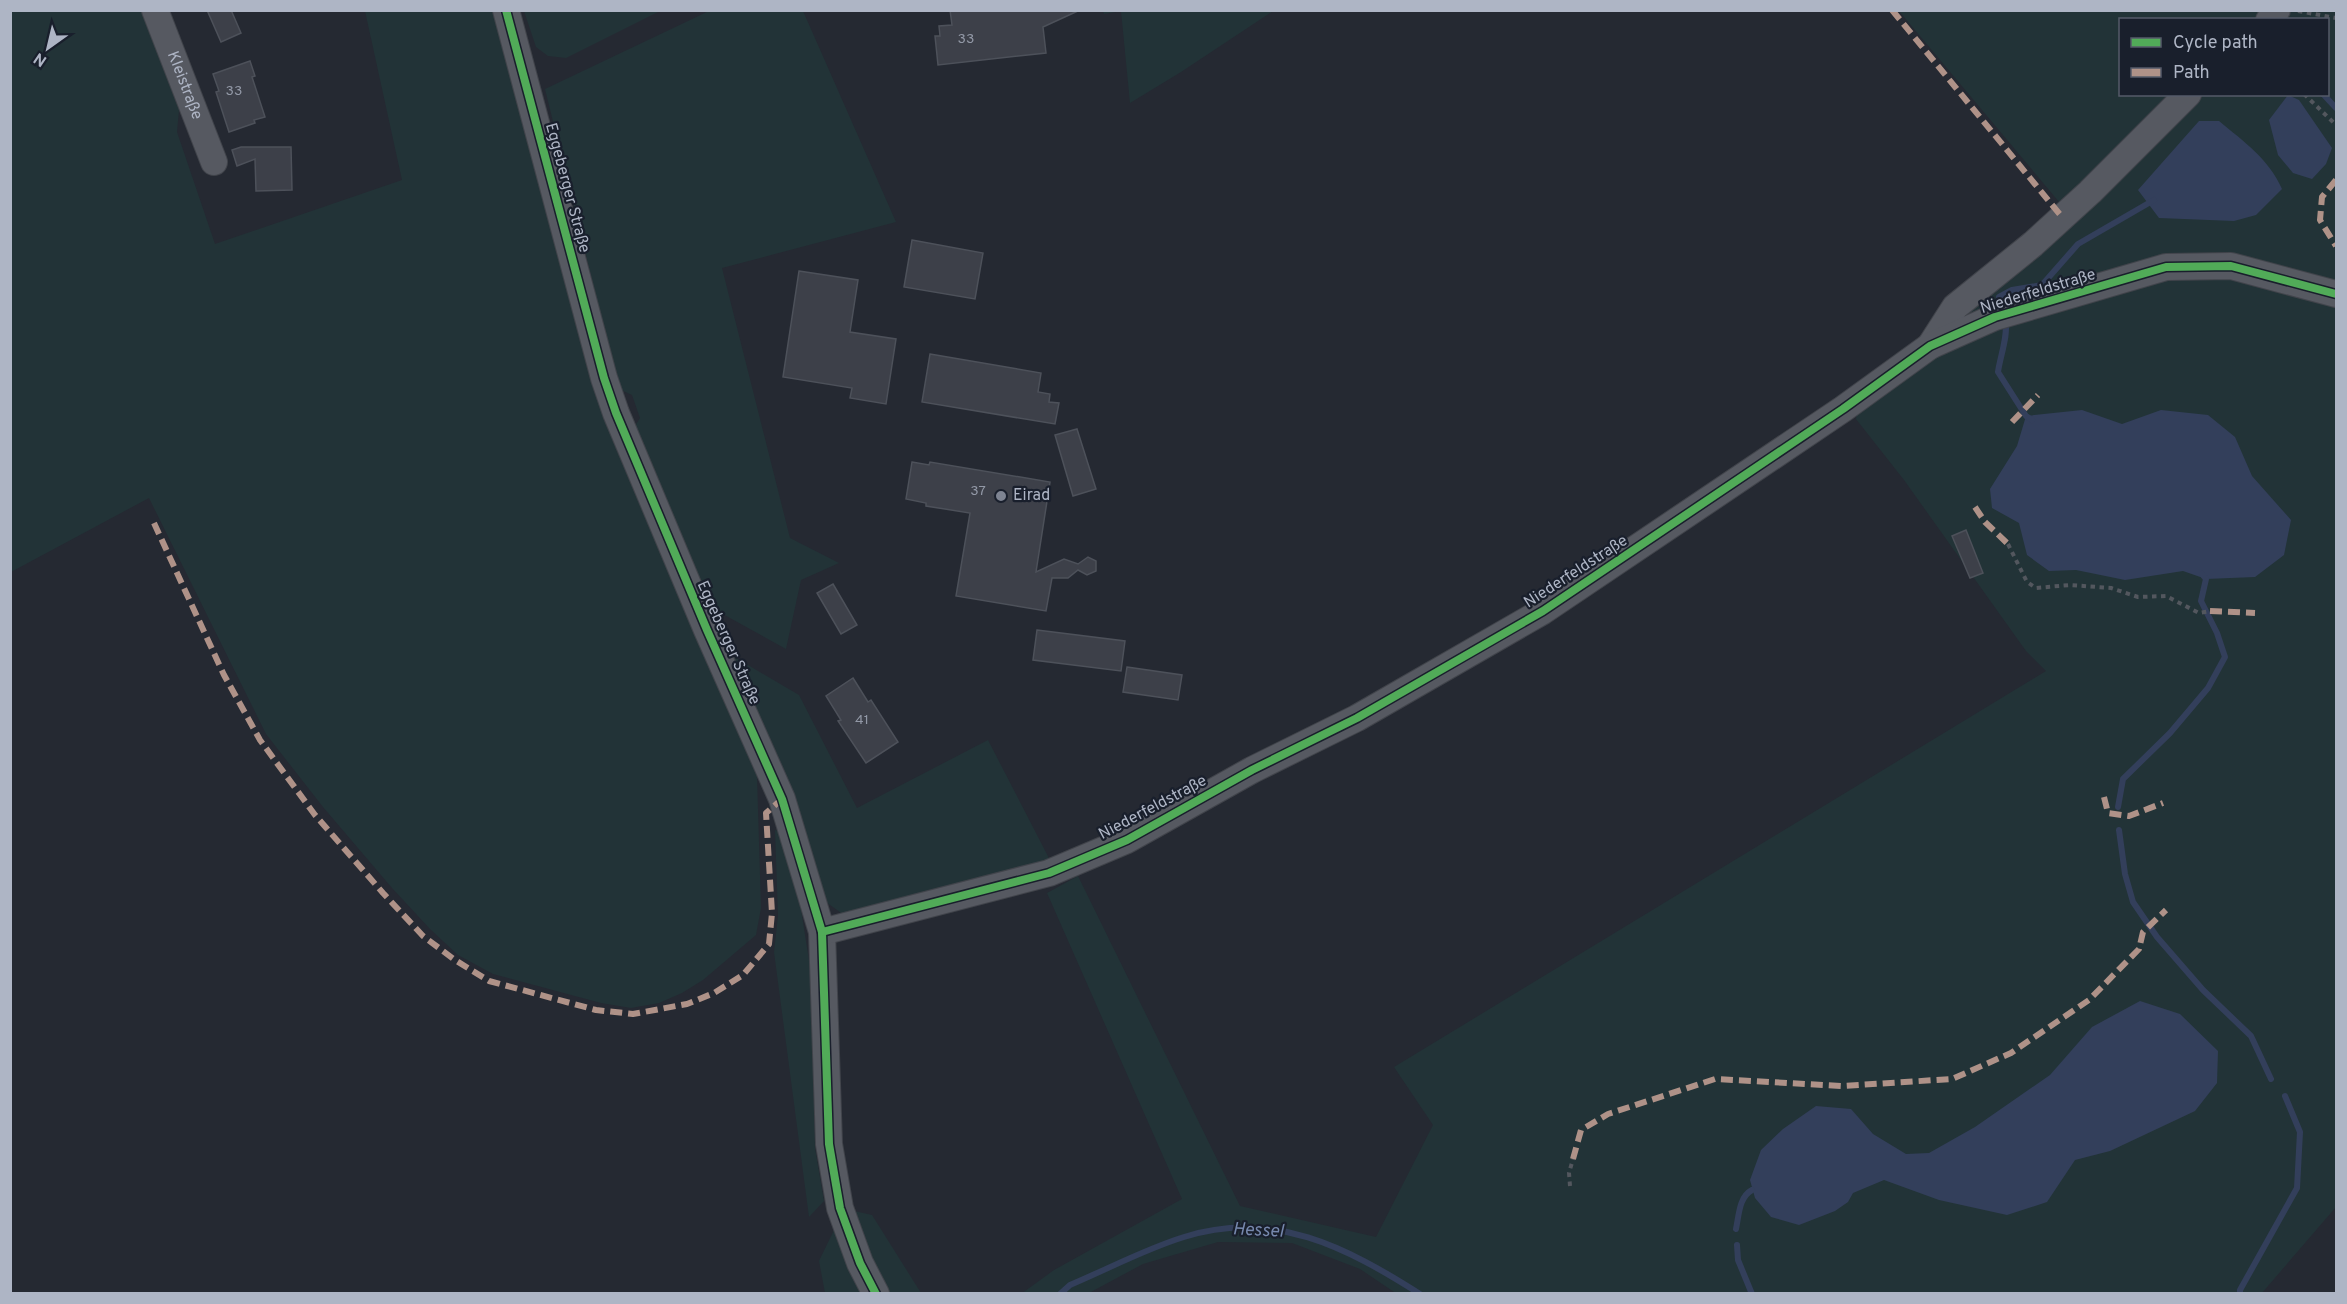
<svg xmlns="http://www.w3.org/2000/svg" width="2347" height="1304" font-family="Overpass,sans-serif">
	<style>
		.green { fill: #223337; fill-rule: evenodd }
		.water { fill: #333f5b }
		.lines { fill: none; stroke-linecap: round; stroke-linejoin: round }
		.stream { stroke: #333f5b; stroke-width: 6 }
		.building { fill: #3d4049; stroke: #4d515a; stroke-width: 1.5 }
		.minor-casing { stroke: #41444b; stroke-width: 28 }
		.path { stroke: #53575e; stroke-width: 4; stroke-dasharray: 4.5 4.5; stroke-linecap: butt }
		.minor { stroke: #565961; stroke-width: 26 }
		.quiet { stroke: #af9288; stroke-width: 6; stroke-dasharray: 12 6; stroke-linecap: butt }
		.cycleway-casing { stroke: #191f2c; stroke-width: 11 }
		.cycleway { stroke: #51ab58; stroke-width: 8 }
		.poi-dot { fill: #7e8492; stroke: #191f2c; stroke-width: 2 }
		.labels { text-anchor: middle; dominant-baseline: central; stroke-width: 4.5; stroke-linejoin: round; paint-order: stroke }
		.number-label { font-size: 14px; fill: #9298a6 }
		.street-label { font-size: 16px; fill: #aeb5c5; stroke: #191f2c }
		.poi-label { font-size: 16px; fill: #aeb5c5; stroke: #191f2c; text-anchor: start }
		.water-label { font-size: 18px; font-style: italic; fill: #7688ad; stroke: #191f2c }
	</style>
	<rect width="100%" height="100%" fill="#252932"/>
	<g class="green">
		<polygon points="11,11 143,11 180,99 177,132 215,244 402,180 365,11 492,11 516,85 592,382 613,441 757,776 761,908 756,935 703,980 682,993 659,1003 631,1008 601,1003 493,974 458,955 430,929 392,888 323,807 266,734 149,498 11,572"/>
		<polygon points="524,11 524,10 660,11 566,58 548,56 536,47"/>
		<polygon points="709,11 803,11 896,222 722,268 790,538 839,563 801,580 786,649 710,607 632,431 640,418 632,395 619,389 545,89"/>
		<polygon points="1103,11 1103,10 1273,11 1181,72 1130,103 1121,11 1104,14"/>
		<path d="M1899 11H2336V282C2285 267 2233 250 2179 255L1958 323 1956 319 2065 209ZM2120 20H2328V94H2120Z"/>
		<polygon points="2219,272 2336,306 2336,1207 2262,1293 1397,1294 1360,1269 1292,1243 1218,1242 1143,1264 1089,1293 1021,1294 1054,1270 1182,1199 1047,893 1078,876 1240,1206 1376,1237 1433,1125 1394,1067 2046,671 2026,651 1904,480 1856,419 1858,405 1948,347 1999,329 2168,277"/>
		<polygon points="731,655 799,695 857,808 988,740 1052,864 844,915 826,902"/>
		<polygon points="775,830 780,832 800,903 811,973 815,1148 824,1201 809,1217 774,952 778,916"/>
		<polygon points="850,1210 872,1215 921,1293 887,1293"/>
		<polygon points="834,1230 851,1271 863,1293 825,1293 819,1261"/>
	</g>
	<g class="water">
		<polygon points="2288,95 2299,100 2332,148 2326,164 2312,179 2293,173 2278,155 2269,120"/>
		<path d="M2199 121H2219C2243 141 2269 159 2282 189L2256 215 2234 221 2159 218 2138 190Z"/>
		<polygon points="2082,410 2122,424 2161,410 2208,415 2235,437 2252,476 2291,520 2284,555 2255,577 2206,579 2183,571 2125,580 2076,570 2049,571 2027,555 2019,523 1992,508 1990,489 2017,446 2026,416"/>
		<polygon points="2140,1001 2180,1014 2218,1051 2217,1083 2195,1111 2110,1151 2075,1160 2047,1202 2007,1215 1939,1200 1884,1180 1853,1193 1848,1202 1835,1211 1799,1225 1771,1217 1755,1198 1750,1180 1761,1150 1783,1129 1816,1106 1851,1109 1873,1134 1906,1154 1929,1153 1975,1127 2050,1075 2092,1027"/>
	</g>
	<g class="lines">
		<g class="stream">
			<polyline points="2323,94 2336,108"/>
			<polyline points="2001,308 1999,297 2012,290 2042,285 2078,244 2154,200"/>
			<path d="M2005 321C2009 333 2000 357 1998 372L2026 416 2032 420"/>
			<polyline points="2118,807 2123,779 2170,733 2208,688 2225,657 2217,633 2201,601 2206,579 2202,574"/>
			<polyline points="2119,830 2125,874 2133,902 2157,937 2203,990 2251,1036 2271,1079"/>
			<path d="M1736 1229C1739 1215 1739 1197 1752 1190"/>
			<polyline points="1737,1245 1738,1260 1752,1294"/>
			<path d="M1060 1294 1070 1285C1108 1269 1145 1249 1184 1237 1274 1209 1346 1247 1420 1294"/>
			<polyline points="2240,1294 2240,1290 2297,1188 2300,1132 2285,1096"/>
		</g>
	</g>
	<g class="building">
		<polygon points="207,10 231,10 241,33 221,42"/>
		<polygon points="950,10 1080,10 1043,27 1046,53 938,65 935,36 940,36 939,26 952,25"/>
		<polygon points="250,61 255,76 252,77 265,117 254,120 255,123 229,132 216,92 219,91 213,74"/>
		<polygon points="241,147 291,147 292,190 256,191 255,159 237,166 232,150"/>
		<polygon points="912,240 983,253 975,299 904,287"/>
		<polygon points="799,271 858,280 850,332 896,339 886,404 850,398 852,388 783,377"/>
		<polygon points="930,354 1041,373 1038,392 1050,394 1049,402 1059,403 1055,424 922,402"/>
		<polygon points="1077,429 1096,489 1073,496 1055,435"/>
		<polygon points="912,462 929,465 930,462 1050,482 1036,572 1064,559 1078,564 1088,557 1096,561 1096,571 1087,575 1078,570 1068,578 1052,578 1046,611 956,596 970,513 926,506 926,503 906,499"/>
		<polygon points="1966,530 1983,573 1970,578 1952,536"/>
		<polygon points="833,584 857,625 841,634 817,593"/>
		<polygon points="1037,630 1125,641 1121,671 1033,660"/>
		<polygon points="1127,667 1182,675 1178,700 1123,692"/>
		<polygon points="853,678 868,702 871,700 898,742 866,763 838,721 841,720 826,696"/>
	</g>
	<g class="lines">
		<g class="minor-casing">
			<g id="minor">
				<path id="s1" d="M155 10 214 162"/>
				<polyline points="506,10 604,378 616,413 707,630 782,799 822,932 829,1144 840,1208 860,1263 876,1294"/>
				<polyline points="2269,20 2277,10"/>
				<polyline points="1930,346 1955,307 2033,244 2090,192 2188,94"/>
				<polyline points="822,932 1049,873 1127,840 1252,770 1357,718 1543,611 1843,409 1930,346 1995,317 2166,267 2231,266 2336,294"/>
			</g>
		</g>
		<g class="path">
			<polyline points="2298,11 2336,18"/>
			<polyline points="2304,94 2336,125"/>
			<polyline points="2008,544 2027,582 2036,588 2070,585 2111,588 2138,597 2166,596 2199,613 2210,611"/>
			<polyline points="1570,1186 1569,1173 1573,1159"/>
		</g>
		<use href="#minor" class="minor"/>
		<g class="quiet">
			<polyline points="1892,10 2062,217"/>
			<polyline points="2336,180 2322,197 2320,220 2336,246"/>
			<polyline points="2012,422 2038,395"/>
			<polyline points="1975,507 1985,522 2008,544"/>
			<polyline points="154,523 224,675 260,740 315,815 383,893 423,936 455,960 489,981 596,1010 633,1014 687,1004 714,993 743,975 769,944 772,913 766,813 782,799"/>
			<polyline points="2210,611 2255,613"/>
			<polyline points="2104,797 2108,813 2129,816 2163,803"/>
			<polyline points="1573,1159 1581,1130 1608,1114 1715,1079 1842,1086 1952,1079 2011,1053 2089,1000 2139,949 2143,932 2166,910"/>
		</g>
		<g class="cycleway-casing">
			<g id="cycleway">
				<polyline points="506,10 604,378 616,413 707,630 782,799 822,932 829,1144 840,1208 860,1263 876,1294"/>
				<polyline points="822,932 1049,873 1127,840 1252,770 1357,718 1543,611 1843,409 1930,346 1995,317 2166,267 2231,266 2336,294"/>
			</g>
		</g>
		<use href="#cycleway" class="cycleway"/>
	</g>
	<circle class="poi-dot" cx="1001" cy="496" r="6"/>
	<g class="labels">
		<g class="number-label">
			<text x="966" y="39">33</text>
			<text x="234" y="91">33</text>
			<text x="978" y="491">37</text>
			<text x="862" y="720">41</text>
		</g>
		<g class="street-label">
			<text stroke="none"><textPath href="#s1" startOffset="81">Kleistraße</textPath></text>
			<text transform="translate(567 188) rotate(75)">Eggeberger Straße</text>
			<text transform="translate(2038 292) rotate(-17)">Niederfeldstraße</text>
			<text transform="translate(1576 572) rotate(-33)">Niederfeldstraße</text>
			<text transform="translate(728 643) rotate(66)">Eggeberger Straße</text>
			<text transform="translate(1153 808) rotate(-28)">Niederfeldstraße</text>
		</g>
		<g class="poi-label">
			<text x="1013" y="496">Eirad</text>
		</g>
		<g class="water-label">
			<text transform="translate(1258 1231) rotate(3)">Hessel</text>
		</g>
	</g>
	<rect width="2347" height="1304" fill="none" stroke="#aeb5c5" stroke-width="24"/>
	<rect x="2119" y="18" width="210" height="78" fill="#191f2c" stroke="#555b69" stroke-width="1.5"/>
	<rect x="2131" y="38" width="30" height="9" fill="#51ab58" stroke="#555b69" stroke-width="1.5"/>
	<text x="2173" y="48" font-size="18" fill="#aeb5c5">Cycle path</text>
	<rect x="2131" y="68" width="30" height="9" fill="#af9288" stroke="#555b69" stroke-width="1.5"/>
	<text x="2173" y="78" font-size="18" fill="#aeb5c5">Path</text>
	<g transform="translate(48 48) rotate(214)" stroke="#191f2c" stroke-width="4.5" paint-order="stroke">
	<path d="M0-4.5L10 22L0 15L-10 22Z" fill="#aeb5c5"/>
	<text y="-9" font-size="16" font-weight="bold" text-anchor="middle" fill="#aeb5c5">N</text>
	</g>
</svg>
